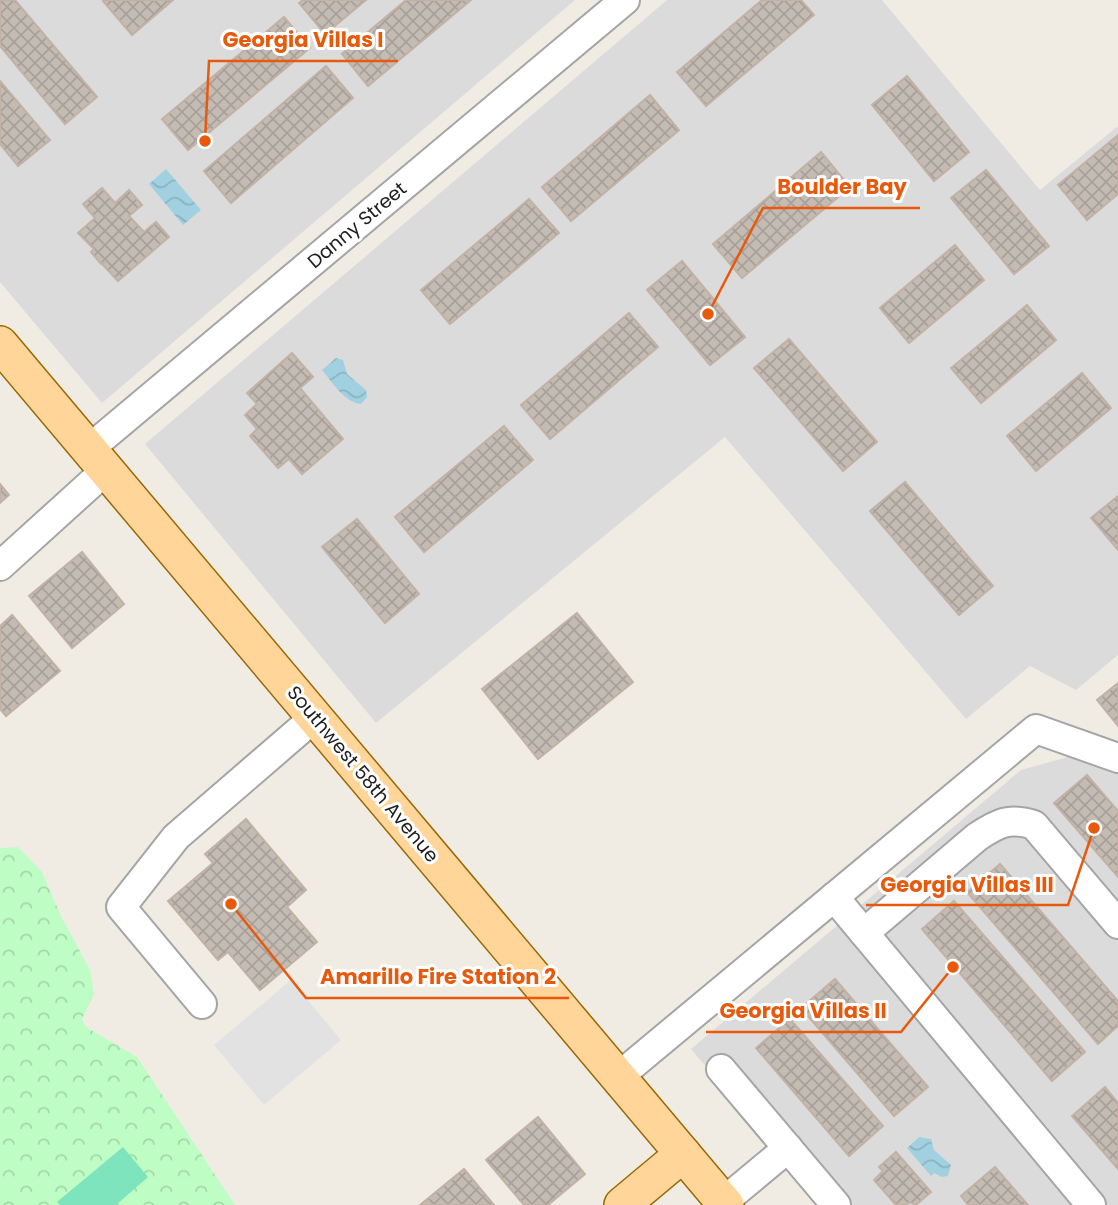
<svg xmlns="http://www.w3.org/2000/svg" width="1118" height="1205" font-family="Poppins,sans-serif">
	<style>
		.residential { fill: #dcdbdb }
		.park { fill: url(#park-crowns) }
		.pitch { fill: #7de4be }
		.parking { fill: #e2e2e2 }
		.water { fill: url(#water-waves) }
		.building { fill: url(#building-cross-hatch); stroke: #c2b2a5; stroke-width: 2 }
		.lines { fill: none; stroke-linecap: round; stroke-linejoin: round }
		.minor-casing { stroke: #a5a5a5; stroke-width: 32 }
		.major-casing { stroke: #986900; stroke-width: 38 }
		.minor { stroke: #fff; stroke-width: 28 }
		.major { stroke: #ffd599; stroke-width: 35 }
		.labels { text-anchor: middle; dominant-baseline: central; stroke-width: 6; stroke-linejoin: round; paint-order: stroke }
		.street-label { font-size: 19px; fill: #1e1e1e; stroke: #fff }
		.leader { fill: none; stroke: #e8590c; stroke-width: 2.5 }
		.callout-dot { fill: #e8590c; stroke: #fff; stroke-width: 2.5 }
		.callout-label { font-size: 21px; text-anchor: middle; font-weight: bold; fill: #e8590c; stroke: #fff; stroke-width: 6; stroke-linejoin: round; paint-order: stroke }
	</style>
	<defs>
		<pattern id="park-crowns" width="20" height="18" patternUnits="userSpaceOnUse" patternTransform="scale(1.75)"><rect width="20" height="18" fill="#befdc4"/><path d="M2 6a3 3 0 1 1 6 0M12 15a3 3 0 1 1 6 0" fill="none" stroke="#a3d8a8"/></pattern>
		<pattern id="water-waves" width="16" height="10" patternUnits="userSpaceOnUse" patternTransform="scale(1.75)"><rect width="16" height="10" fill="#a1d1e0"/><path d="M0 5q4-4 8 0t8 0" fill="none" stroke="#8ab3c0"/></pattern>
		<pattern id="building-cross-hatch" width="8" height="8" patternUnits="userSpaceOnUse" patternTransform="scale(1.75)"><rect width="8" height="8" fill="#c4bbb3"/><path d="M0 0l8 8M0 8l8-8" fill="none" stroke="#a8a09a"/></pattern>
	</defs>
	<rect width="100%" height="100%" fill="#f0ece4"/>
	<g class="residential">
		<polygon points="0,0 575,0 102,403 0,282"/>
		<polygon points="667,0 882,0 1040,190 1118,126 1118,655 1076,690 1030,666 966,719 725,437 376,723 145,444"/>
		<polygon points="1118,743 1118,1205 823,1205 691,1049 1021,770"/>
	</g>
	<polygon class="park" points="18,847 42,872 60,914 90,970 94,994 82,1019 86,1027 137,1057 235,1205 0,1205 0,848"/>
	<polygon class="pitch" points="123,1147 148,1177 116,1205 60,1205 57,1202"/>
	<polygon class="parking" points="291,980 341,1040 264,1105 214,1045"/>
	<g class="water">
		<polygon points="166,169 201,210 183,225 149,184"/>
		<path d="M336 358 343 360 347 374 366 390 367 397 361 404C344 402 333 383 322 370Z"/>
		<polygon points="919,1137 931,1139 934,1150 951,1165 948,1176 942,1177 934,1173 931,1176 907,1148"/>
	</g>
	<g class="building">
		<polygon points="0,0 15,0 97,97 65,124 0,46"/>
		<polygon points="105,0 173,0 132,35 103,1"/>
		<polygon points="303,0 366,0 325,34 299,3"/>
		<polygon points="406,0 471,0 368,86 342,54"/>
		<polygon points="762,0 801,0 814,15 706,106 677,72"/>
		<polygon points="284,17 310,48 188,150 162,119"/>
		<polygon points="326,66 353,98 231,203 204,171"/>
		<polygon points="907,76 969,152 934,181 872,105"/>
		<polygon points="0,81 50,140 18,166 0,144"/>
		<polygon points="650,95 679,130 571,221 542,187"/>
		<polygon points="1118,135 1118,194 1087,220 1058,185"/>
		<polygon points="821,152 850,187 742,278 713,244"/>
		<polygon points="986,170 1049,246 1014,274 951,198"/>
		<polygon points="102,188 115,203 129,190 142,205 129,216 144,232 156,222 169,237 118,281 103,265 104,262 101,264 91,252 94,249 78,233 95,218 83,204"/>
		<polygon points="529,199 559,233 450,324 421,290"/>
		<polygon points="955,245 984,280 909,343 880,308"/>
		<polygon points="682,261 745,337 710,365 647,290"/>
		<polygon points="1027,305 1056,340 981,403 951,368"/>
		<polygon points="629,313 658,347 550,439 521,405"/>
		<polygon points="789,339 877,442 843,471 754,368"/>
		<polygon points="292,353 313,377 300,388 343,439 302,474 289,459 278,468 250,436 257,429 245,415 257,404 247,393"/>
		<polygon points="1082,373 1111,408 1036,471 1007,436"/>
		<polygon points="504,426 533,460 424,552 395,517"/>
		<polygon points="905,482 993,586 959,615 870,511"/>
		<polygon points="0,484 9,495 0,503"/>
		<polygon points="1118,496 1118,550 1091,518"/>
		<polygon points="357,519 419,594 385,623 322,547"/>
		<polygon points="82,552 124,604 72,648 29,596"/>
		<polygon points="577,613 633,682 538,759 482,689"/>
		<polygon points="12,615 60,671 6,716 0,709 0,626"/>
		<polygon points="1118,683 1118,726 1097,700"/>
		<polygon points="1087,775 1118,811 1118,877 1054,803"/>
		<polygon points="246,819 306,890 287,907 317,942 260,990 228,952 218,960 168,901 213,863 205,854"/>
		<polygon points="1000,864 1118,1001 1118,1026 1098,1044 967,892"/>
		<polygon points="954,901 1085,1052 1052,1081 922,929"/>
		<polygon points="835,979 928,1087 894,1116 801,1008"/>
		<polygon points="790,1019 883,1126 849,1156 756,1048"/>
		<polygon points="1105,1087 1118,1103 1118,1169 1072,1116"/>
		<polygon points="538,1117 585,1174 548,1205 524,1205 486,1160"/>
		<polygon points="896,1152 931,1192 916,1205 909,1202 907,1205 896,1205 874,1180 883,1171 879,1167"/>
		<polygon points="995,1167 1028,1205 968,1205 961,1196"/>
		<polygon points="464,1169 494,1205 420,1205"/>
	</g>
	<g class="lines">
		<g class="minor-casing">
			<g id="minor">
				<polyline points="89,449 625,0"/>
				<polyline points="0,566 106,470"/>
				<polyline points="834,897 1091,1205"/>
				<path d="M864 933 977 837C998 823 1009 817 1034 825L1118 924"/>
				<polyline points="202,1004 121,907 176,837 315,717"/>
				<polyline points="721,1069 836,1205"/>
				<polyline points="618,1077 1036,729 1118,758"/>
				<polyline points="723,1202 788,1148"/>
			</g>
		</g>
		<g class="major-casing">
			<g id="major">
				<polyline points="0,344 726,1205"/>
				<polyline points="622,1205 683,1154"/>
			</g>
		</g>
		<use href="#minor" class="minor"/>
		<use href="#major" class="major"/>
	</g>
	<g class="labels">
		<g class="street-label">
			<text transform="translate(357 225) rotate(-40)">Danny Street</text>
			<text transform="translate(363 774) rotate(50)">Southwest 58th Avenue</text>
		</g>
	</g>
	<path class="leader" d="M205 141L209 61H398M708 314L763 208H920M1094 828L1068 905H866M231 904L306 998H569M953 967L901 1032H706"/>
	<g class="callout-dot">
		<circle cx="205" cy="141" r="7"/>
		<circle cx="708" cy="314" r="7"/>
		<circle cx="1094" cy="828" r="7"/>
		<circle cx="231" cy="904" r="7"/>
		<circle cx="953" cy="967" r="7"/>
	</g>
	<g class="callout-label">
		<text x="303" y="47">Georgia Villas I</text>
		<text x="842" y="194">Boulder Bay</text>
		<text x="967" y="892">Georgia Villas III</text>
		<text x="438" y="984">Amarillo Fire Station 2</text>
		<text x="803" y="1018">Georgia Villas II</text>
	</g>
</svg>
